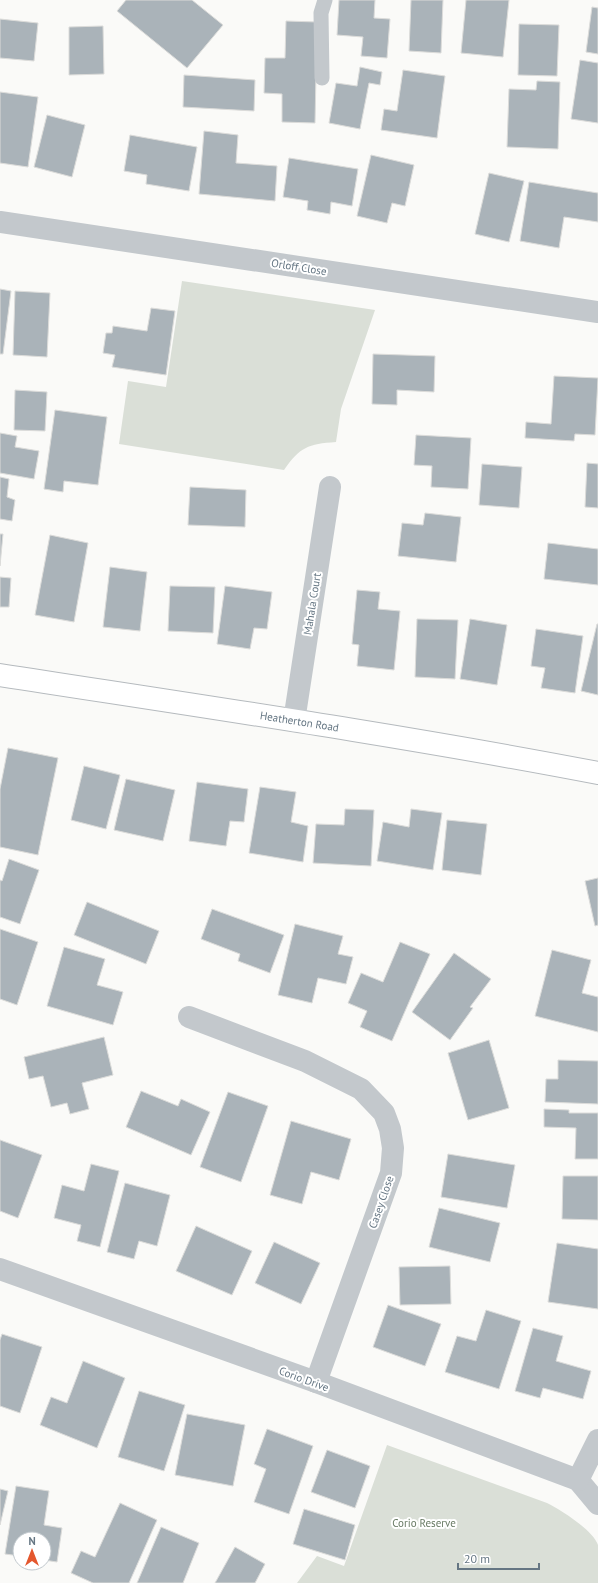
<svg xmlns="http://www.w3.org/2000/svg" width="598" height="1583" font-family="'PT Sans',sans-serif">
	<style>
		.green { fill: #dadfd7 }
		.building { fill: #aab3b9; stroke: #dcdcda }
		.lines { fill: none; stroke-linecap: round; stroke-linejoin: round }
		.primary-casing { stroke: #b5babe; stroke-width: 24 }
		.service { stroke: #c3c8cc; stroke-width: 15 }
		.minor { stroke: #c3c8cc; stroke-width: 22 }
		.primary { stroke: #fff; stroke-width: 22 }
		.labels { text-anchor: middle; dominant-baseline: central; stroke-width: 4; stroke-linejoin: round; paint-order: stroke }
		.street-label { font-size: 11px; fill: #657683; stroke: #fff }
		.park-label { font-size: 11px; fill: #687a64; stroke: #fff }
	</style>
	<rect width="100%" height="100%" fill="#fafaf8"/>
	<g class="green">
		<path d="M182 281 375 310 341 409 336 442C308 444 300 447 284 470L119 444 128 381 166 387Z"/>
		<path d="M387 1445 547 1503C561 1510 593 1530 598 1545 598 1553 598 1574 598 1583H297L317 1556 344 1566Z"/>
	</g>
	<g class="building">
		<polygon points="126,0 192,0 223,25 187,68 117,11"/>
		<polygon points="339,0 375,0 374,18 390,19 387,58 361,56 363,37 337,35"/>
		<polygon points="411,0 443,0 441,53 409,51"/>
		<polygon points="466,0 509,0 503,57 461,53"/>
		<polygon points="592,7 598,8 598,54 586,52"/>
		<polygon points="0,19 38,23 34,61 0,58"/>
		<polygon points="286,21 317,22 315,123 282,122 282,94 264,93 265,58 285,58"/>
		<polygon points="519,24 559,25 557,76 518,75"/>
		<polygon points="103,26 104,74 69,75 69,27"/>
		<polygon points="580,60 598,63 598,123 571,119"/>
		<polygon points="360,67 382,72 380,85 369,83 360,129 329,123 336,83 357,86"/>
		<polygon points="403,70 445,76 437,138 381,130 384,109 397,111"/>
		<polygon points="184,75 255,80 254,111 183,107"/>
		<polygon points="537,81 560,82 558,149 507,147 509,89 536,90"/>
		<polygon points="0,92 38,97 28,167 0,163"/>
		<polygon points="47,115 85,125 72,177 34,167"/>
		<polygon points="204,131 238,135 236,163 277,166 275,201 199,194"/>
		<polygon points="130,135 197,147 189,191 146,184 147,175 124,171"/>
		<polygon points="371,155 414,165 405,206 392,203 387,223 357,216"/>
		<polygon points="289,158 358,169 352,206 331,202 330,214 307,210 308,201 283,197"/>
		<polygon points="489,173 524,181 509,242 475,234"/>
		<polygon points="529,182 598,193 598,222 564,217 559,248 520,241"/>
		<polygon points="0,289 11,291 3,354 0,354"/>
		<polygon points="15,291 50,293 47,357 13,355"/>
		<polygon points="151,308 175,311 166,375 112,367 115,355 103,353 106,333 112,333 113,326 147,331"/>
		<polygon points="373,354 435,356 434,392 397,390 397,405 372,404"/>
		<polygon points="554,376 598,378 595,435 575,434 574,441 525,438 526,422 551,424"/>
		<polygon points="15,390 47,392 45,431 14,430"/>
		<polygon points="55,410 107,417 98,485 64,481 63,492 44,489"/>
		<polygon points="0,433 17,436 15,447 39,451 34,479 0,473"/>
		<polygon points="416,435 471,438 468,489 431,487 432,466 414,465"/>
		<polygon points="587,463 598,464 598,508 585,507"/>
		<polygon points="482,464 522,467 519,508 479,505"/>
		<polygon points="0,477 9,479 7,497 15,500 12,521 0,519"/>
		<polygon points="190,487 246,490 245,527 188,525"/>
		<polygon points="425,513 461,517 456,562 398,556 402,523 423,525"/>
		<polygon points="0,534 3,534 0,566"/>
		<polygon points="50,535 88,543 74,622 35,615"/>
		<polygon points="548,543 598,549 598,585 544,579"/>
		<polygon points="110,567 147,572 140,631 103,627"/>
		<polygon points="0,577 11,578 9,607 0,607"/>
		<polygon points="170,586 215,587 213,633 168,631"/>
		<polygon points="225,586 272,592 267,629 254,628 250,649 217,644"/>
		<polygon points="357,590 380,592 378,609 400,611 394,670 357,666 359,645 352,644"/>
		<polygon points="417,619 458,620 455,679 415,677"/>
		<polygon points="470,619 507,625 497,685 460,679"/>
		<polygon points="597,624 598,624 598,695 581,691"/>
		<polygon points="536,629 583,636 575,693 541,688 545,668 531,666"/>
		<polygon points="8,748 58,758 38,855 0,847 0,789"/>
		<polygon points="84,766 120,775 106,829 71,820"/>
		<polygon points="126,779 175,790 163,841 114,830"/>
		<polygon points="197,782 248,789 244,822 230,821 226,846 189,841"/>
		<polygon points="260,787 296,792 291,822 308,826 303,862 249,853"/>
		<polygon points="345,809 374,810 371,866 313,863 316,824 344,825"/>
		<polygon points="411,809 442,813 433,870 377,861 383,822 409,827"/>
		<polygon points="447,820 487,824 481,875 442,870"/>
		<polygon points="9,859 39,870 20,924 0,917 0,880 2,881"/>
		<polygon points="598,878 598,925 595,926 585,881"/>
		<polygon points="87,902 159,931 146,964 74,935"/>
		<polygon points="212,909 284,935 270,973 238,961 240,954 201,939"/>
		<polygon points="295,924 343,936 338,954 353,957 346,984 318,978 312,1003 278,995"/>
		<polygon points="0,929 38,942 17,1005 0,999"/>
		<polygon points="400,942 430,954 392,1041 360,1027 367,1011 348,1003 361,973 383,982"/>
		<polygon points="64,947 105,959 97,985 123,992 113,1025 47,1006"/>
		<polygon points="552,950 591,960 582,993 598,997 598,1032 535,1016"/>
		<polygon points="454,953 491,979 470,1007 473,1008 450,1040 412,1012"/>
		<polygon points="104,1037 113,1075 82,1083 89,1109 70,1114 67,1103 51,1107 43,1076 29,1079 24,1057"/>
		<polygon points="489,1040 509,1108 468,1120 448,1053"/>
		<polygon points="558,1060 598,1061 598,1104 545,1102 546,1079 558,1079"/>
		<polygon points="141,1091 178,1106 181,1099 210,1112 191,1155 126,1127"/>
		<polygon points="228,1092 268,1106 241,1182 200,1167"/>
		<polygon points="544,1109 569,1110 569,1113 598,1113 598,1159 575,1159 576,1128 544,1127"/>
		<polygon points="291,1121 351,1139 339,1180 311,1172 302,1204 270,1195"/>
		<polygon points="0,1140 42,1155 18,1218 0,1211"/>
		<polygon points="448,1154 515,1165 507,1208 441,1197"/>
		<polygon points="91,1164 119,1171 100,1247 77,1241 81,1225 54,1218 62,1185 84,1191"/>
		<polygon points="563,1176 598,1176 598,1220 562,1219"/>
		<polygon points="125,1183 170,1195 157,1246 139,1241 134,1259 107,1252"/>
		<polygon points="439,1208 500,1223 490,1262 429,1247"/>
		<polygon points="196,1226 252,1251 232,1295 176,1271"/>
		<polygon points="274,1242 320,1263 301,1304 255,1283"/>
		<polygon points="557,1243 598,1249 598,1309 548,1302"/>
		<polygon points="450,1266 451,1304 400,1305 399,1267"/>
		<polygon points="388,1305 441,1324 425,1366 373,1347"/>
		<polygon points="486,1310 521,1321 499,1389 445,1372 457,1336 476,1341"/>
		<polygon points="533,1328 563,1336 556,1361 591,1371 583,1399 543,1388 540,1398 515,1391"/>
		<polygon points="2,1334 42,1347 20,1413 0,1406 0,1340"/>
		<polygon points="83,1361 125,1378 97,1448 40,1425 51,1397 67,1403"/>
		<polygon points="139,1391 185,1405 164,1471 118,1457"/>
		<polygon points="187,1414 245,1425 233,1486 175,1475"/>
		<polygon points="267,1429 313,1446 289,1514 254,1502 266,1469 254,1464"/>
		<polygon points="327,1450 370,1466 355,1508 311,1492"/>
		<polygon points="16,1486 49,1491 44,1525 62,1528 57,1562 44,1560 44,1539 20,1539 20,1556 5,1554"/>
		<polygon points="0,1489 8,1491 0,1525"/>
		<polygon points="120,1503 157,1520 129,1583 93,1583 71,1573 81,1551 95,1557"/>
		<polygon points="304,1509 355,1525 345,1560 293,1544"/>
		<polygon points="161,1527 199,1543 183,1583 137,1583"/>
		<polygon points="235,1547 265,1564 255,1583 215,1583"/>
	</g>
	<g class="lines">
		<g class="primary-casing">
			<g id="primary">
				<path id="s1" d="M0 675C200 706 400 735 598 773"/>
			</g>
		</g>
		<polyline class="service" points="322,78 321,13 325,0"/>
		<g class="minor">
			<polyline points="0,222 598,312"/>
			<polyline points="294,721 330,487"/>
			<polyline points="189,1017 305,1061 361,1089 384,1113 390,1129 393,1148 391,1173 316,1382"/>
			<polyline points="0,1269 316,1382 578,1480 598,1504"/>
			<polyline points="578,1480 598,1440"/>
		</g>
		<use href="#primary" class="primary"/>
	</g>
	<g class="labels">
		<g class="street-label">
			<text transform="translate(299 267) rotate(9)">Orloff Close</text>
			<text transform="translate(312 604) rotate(-81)">Mahala Court</text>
			<text stroke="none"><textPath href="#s1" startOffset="303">Heatherton Road</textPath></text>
			<text transform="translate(381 1202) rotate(-71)">Casey Close</text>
			<text transform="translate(304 1379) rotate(20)">Corio Drive</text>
		</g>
		<g class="park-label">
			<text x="424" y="1523">Corio Reserve</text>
		</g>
	</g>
	<g transform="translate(32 1551)"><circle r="19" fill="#ffffff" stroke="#c1c8cd"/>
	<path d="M0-3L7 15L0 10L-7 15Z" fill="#e4572e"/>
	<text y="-6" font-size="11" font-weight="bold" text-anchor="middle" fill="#657683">N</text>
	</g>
	<path d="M458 1563v6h81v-6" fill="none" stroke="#657683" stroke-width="2"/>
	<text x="464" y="1563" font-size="12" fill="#657683" stroke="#ffffff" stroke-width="3" paint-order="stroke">20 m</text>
</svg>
